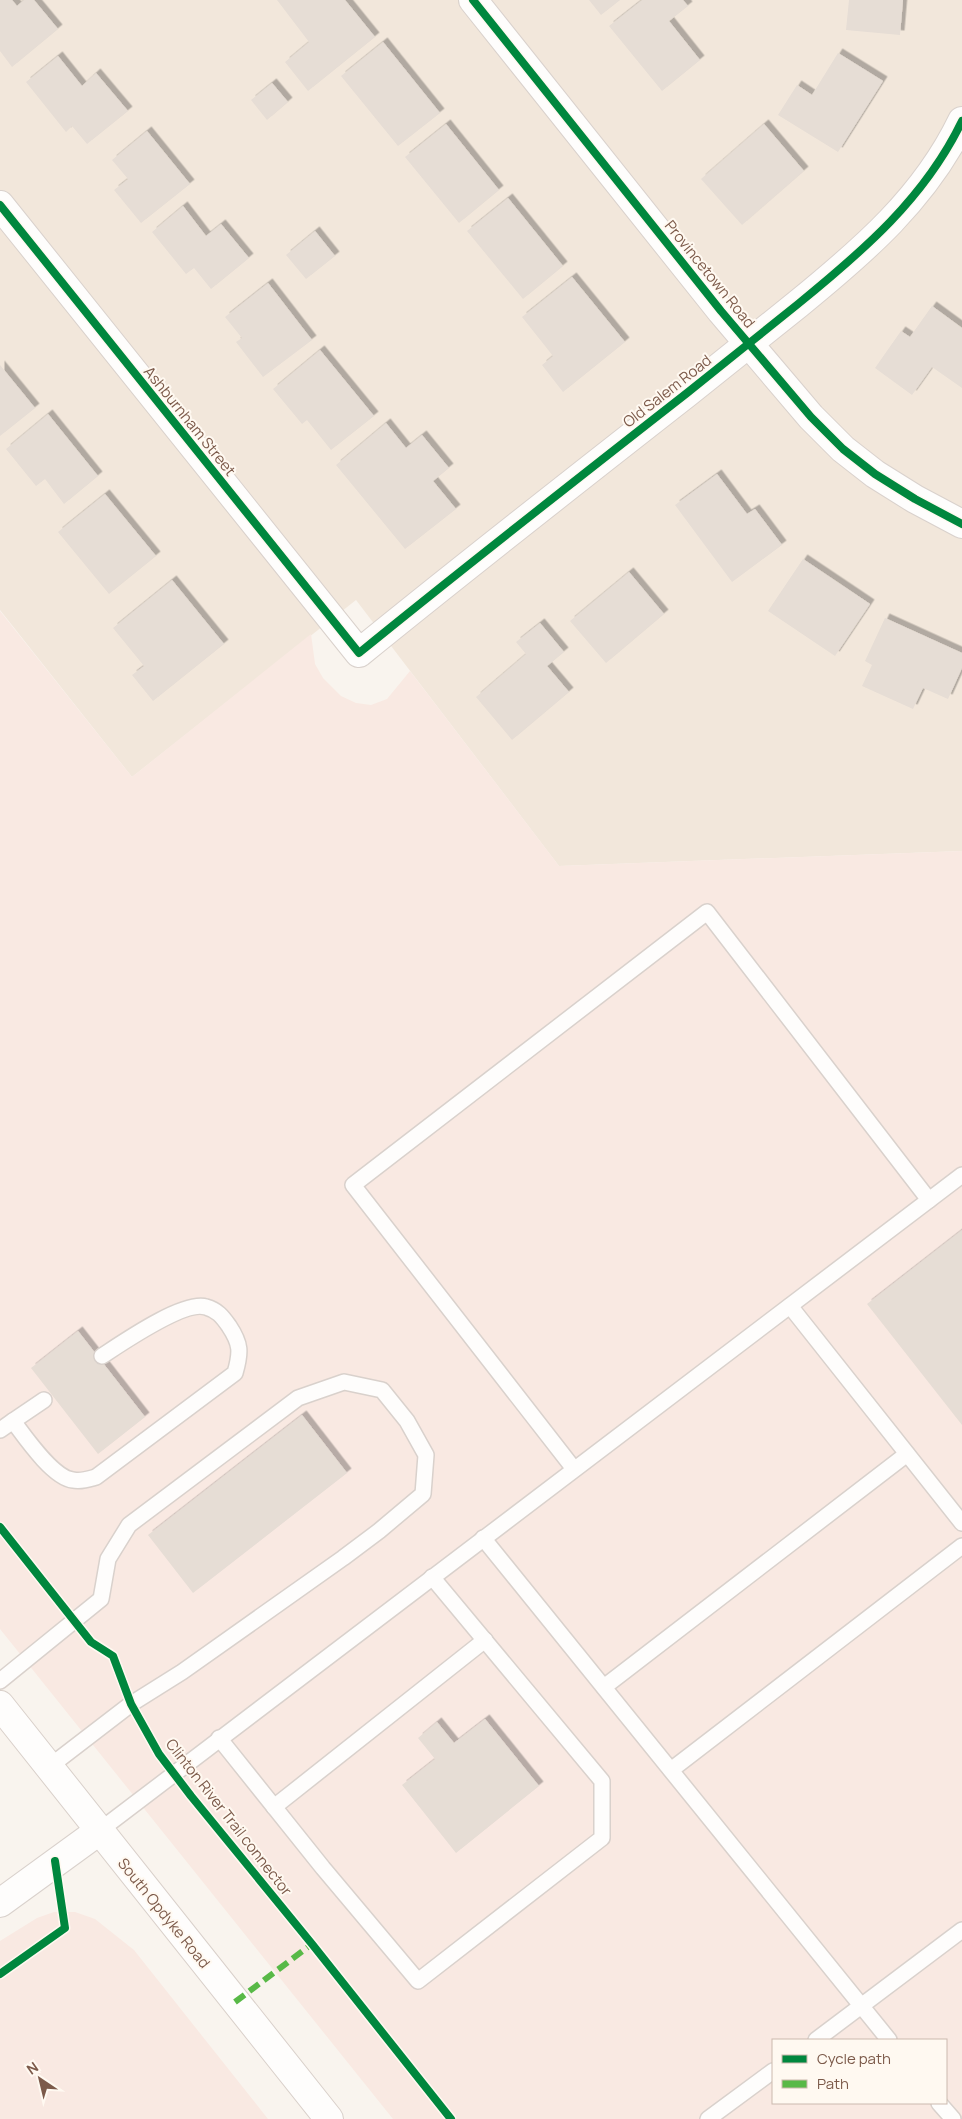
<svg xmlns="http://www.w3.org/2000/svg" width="962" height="2119" font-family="Manrope,sans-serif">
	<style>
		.residential { fill: #f2e7db }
		.commercial { fill: #f9e9e2; fill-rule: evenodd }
		.building { fill: #e6ddd5; filter: url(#shadow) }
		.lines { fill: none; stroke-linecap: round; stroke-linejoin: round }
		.lane-casing { stroke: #d9d1cc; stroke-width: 18 }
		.street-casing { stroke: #d9d1cc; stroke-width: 30 }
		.secondary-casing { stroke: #d9d0ca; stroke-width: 30 }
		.lane { stroke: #fefdfc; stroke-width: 15 }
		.street { stroke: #fefdfc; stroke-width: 28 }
		.secondary { stroke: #fefdfc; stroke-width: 28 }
		.quiet { stroke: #58b947; stroke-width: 6; stroke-dasharray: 12 6; stroke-linecap: butt }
		.cycleway-casing { stroke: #fff9f1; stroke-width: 11 }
		.cycleway { stroke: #00873e; stroke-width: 8 }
		.labels { text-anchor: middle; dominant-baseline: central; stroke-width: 4; stroke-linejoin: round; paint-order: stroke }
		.street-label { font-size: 15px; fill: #7c5a4a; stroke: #fff9f1 }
	</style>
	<defs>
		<filter id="shadow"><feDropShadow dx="4.5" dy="-4.5" stdDeviation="0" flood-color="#0004"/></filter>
	</defs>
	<rect width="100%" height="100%" fill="#f9f4ee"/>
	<polygon class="residential" points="0,0 962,0 962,851 559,866 356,600 132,777 0,610"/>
	<g class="commercial">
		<path d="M0 611 132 777 311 634 315 664 323 678 341 696 356 703 371 705 387 699 410 671 559 866 962 851V2119H393L0 1629ZM773 2040H946V2103H773Z"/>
		<polygon points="54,1912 75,1912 95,1919 134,1950 268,2119 0,2119 0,1941 37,1918"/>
	</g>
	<g class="building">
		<polygon points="0,0 12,0 17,6 24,0 34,0 58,29 12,67 0,51"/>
		<polygon points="277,0 345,0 375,37 308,91 285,62 309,42"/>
		<polygon points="589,0 620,0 601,15"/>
		<polygon points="642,0 683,0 688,6 669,21 700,60 662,91 609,26"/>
		<polygon points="849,0 903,0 900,35 846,30"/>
		<polygon points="383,42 440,113 398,146 341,76"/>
		<polygon points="838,53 883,81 838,152 778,115 797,85 812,95"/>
		<polygon points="58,56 82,86 96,73 128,111 87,144 72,126 66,132 26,82"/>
		<polygon points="272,83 288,102 267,120 251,100"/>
		<polygon points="446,124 499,190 459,223 405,157"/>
		<polygon points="764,124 804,171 742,225 701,179"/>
		<polygon points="147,131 190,184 141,223 114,190 128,179 112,160"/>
		<polygon points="508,198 563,266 523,299 467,231"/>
		<polygon points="183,206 206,236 221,224 249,258 211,289 194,268 186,274 152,232"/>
		<polygon points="315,231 335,256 306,279 286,255"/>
		<polygon points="572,277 625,342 563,392 542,365 553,356 522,317"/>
		<polygon points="268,283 312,340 263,377 236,342 242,338 225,317"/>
		<polygon points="932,306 962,328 962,388 932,367 912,395 875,368 901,331 910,337"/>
		<polygon points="320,350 374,416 331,450 307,420 302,424 273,389"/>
		<polygon points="0,365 35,408 0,436"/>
		<polygon points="48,414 98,476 64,504 45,479 36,486 6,449"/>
		<polygon points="386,423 406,448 422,435 449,468 433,481 456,509 405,549 336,465"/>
		<polygon points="717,474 747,514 755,509 782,545 732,582 675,505"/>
		<polygon points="105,494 156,556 109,594 58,532"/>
		<polygon points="803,559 870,604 835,656 768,611"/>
		<polygon points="629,572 664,614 606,663 570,621"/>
		<polygon points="172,580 224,644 153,701 132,675 144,666 113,628"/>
		<polygon points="885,618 962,653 962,668 948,699 923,688 913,709 862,686 872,665 865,661"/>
		<polygon points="540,623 564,652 547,666 569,692 512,740 476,697 526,654 516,642"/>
		<polygon points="962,1230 962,1425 867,1304"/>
		<polygon points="78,1331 145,1417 98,1454 31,1368"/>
		<polygon points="302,1415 347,1473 193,1593 148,1535"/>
		<polygon points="485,1719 539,1786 456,1853 402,1785 435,1759 418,1738 437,1722 454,1743"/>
	</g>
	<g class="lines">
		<g class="lane-casing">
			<g id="lane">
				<polyline points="790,1306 962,1523"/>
				<polyline points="13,1421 44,1400"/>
				<path d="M0 1430 13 1421C25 1437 53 1478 73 1480 81 1482 89 1479 96 1477L235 1373C241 1352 241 1344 229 1326 222 1316 217 1310 206 1307 184 1300 122 1343 102 1356"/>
				<polyline points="574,1469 353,1185 707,912 929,1200"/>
				<polyline points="483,1538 889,2040"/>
				<polyline points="0,1681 101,1599 108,1559 129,1525 298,1398 344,1382 382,1390 407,1421 426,1455 423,1494 379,1531 343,1558 182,1672 131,1704 49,1767"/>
				<polyline points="604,1687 907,1454"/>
				<polyline points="219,1738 323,1868 418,1981 602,1838 602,1781 432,1577"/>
				<polyline points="671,1770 962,1546"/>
				<polyline points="274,1807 485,1640"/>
				<polyline points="99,1831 962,1175"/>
				<polyline points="816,2040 962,1930"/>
				<polyline points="939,2103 953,2119"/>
				<polyline points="708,2119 773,2071"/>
			</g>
		</g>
		<g class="street-casing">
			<g id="street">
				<polyline points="473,0 721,311 811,417 843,449 875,474 915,499 962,524"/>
				<path d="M0 205 359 653C467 565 577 479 687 393 724 363 761 334 798 304 863 251 925 198 962 121"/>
				<polyline points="0,1903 99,1831"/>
			</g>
		</g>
		<g class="secondary-casing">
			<polyline id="secondary" points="0,1705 329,2119"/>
		</g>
		<use href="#lane" class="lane"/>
		<use href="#street" class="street"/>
		<use href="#secondary" class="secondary"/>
		<polyline class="quiet" points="235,2002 312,1944"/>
		<g class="cycleway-casing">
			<g id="cycleway">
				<polyline points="473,0 721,311 811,417 843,449 875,474 915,499 962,524"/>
				<path d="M0 205 359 653C467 565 577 479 687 393 724 363 761 334 798 304 863 251 925 198 962 121"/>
				<polyline points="0,1527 91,1642 113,1656 131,1704 159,1754 191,1796 312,1944 451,2119"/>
				<polyline points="0,1974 65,1928 55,1861"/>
			</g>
		</g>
		<use href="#cycleway" class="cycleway"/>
	</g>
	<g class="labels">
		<g class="street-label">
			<text transform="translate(710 274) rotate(51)">Provincetown Road</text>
			<text transform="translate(667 391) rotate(-38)">Old Salem Road</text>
			<text transform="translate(190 421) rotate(51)">Ashburnham Street</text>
			<text transform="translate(229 1817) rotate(52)">Clinton River Trail connector</text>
			<text transform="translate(164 1913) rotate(51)">South Opdyke Road</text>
		</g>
	</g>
	<rect x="772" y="2039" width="175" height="65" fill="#fff9f1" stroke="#cbb9ae"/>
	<rect x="782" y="2055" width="25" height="8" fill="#00873e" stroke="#cbb9ae"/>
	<text x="817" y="2064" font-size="15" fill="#7c5a4a">Cycle path</text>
	<rect x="782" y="2080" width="25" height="8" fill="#58b947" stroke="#cbb9ae"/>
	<text x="817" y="2089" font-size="15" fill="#7c5a4a">Path</text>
	<g transform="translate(40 2079) rotate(325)" stroke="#fff9f1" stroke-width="4" paint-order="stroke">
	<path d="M0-4L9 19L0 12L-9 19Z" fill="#7c5a4a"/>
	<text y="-8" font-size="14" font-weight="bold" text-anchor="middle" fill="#7c5a4a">N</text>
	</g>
</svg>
